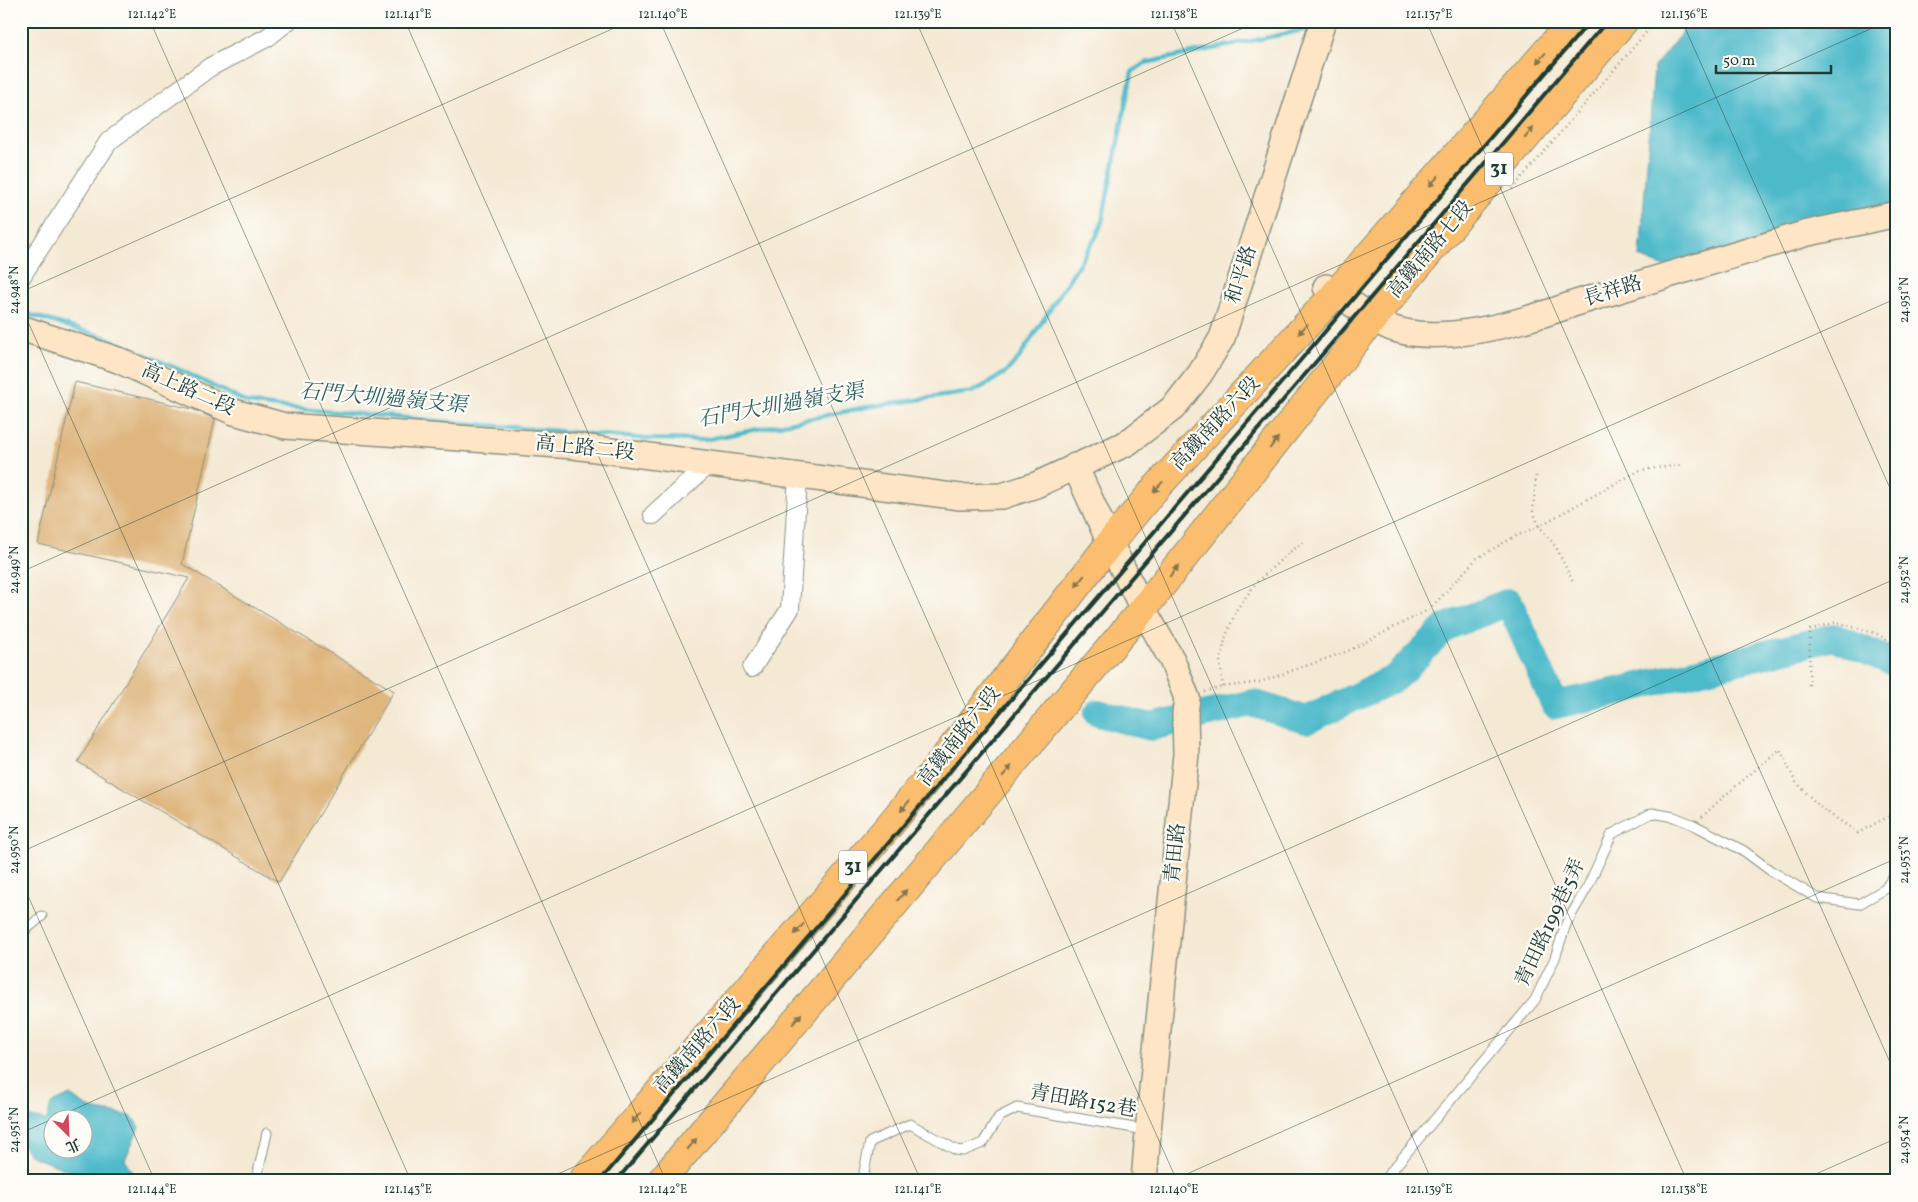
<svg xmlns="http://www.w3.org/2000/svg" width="1918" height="1202" font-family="Vollkorn,'Noto Serif TC',serif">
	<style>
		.water { fill: #4ebaca; stroke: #367c7f; fill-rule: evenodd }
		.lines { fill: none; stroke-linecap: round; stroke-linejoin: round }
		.stream { stroke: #4ebaca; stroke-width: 4.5 }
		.river { stroke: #4ebaca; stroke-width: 28 }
		.building { fill: #deb67e }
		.lane-casing { stroke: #8a9384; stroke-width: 11 }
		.street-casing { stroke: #8a9384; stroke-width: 20 }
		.secondary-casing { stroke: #8a9384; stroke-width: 28 }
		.primary-casing { stroke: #8a9384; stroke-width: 30 }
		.path { stroke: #8a9384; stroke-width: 2.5; stroke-dasharray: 1 4; stroke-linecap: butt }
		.lane { stroke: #fff; stroke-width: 9 }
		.street { stroke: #fff; stroke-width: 18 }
		.secondary { stroke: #fde5c5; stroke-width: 25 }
		.primary { stroke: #fbbd6e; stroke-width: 28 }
		.rail { stroke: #1f3d34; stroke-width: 4 }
		.oneway { fill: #82774e }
		.ticks { fill: none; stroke: #1f3d34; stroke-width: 1; stroke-opacity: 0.45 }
		.labels { text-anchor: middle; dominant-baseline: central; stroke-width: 4.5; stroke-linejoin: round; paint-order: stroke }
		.shield { fill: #fdfcf7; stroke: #62766e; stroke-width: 1 }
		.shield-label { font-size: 19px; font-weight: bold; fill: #1f3d34 }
		.street-label { font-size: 20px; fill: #1f3d34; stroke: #fdfcf7 }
		.water-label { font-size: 21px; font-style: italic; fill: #2d6261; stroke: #fdfcf7 }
		.neatline { fill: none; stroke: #1f3d34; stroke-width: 2 }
		.ticks-label { font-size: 12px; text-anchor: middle; fill: #1f3d34 }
	</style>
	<rect width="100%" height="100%" fill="#fdfcf7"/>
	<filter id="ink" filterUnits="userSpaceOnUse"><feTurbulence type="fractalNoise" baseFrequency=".02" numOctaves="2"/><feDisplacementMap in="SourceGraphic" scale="10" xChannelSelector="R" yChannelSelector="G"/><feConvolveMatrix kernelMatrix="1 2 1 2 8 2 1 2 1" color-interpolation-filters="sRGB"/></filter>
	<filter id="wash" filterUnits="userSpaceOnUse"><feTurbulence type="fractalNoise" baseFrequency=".0096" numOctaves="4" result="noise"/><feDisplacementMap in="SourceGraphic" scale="20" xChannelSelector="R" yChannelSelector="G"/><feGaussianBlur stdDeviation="1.12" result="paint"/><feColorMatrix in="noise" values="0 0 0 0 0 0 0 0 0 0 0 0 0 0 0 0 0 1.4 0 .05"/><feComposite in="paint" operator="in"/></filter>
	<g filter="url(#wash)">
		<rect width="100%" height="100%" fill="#f4e9d3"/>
		<g class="water">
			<polygon points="1691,21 1866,21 1897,28 1897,203 1664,267 1640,257 1654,67"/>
			<path d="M70 1095 91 1109 132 1116 139 1127 125 1160 132 1170 126 1181H96L31 1156 21 1144 22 1116 47 1120 51 1104ZM52 1120H82V1150H52Z"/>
		</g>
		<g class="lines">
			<g class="stream">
				<polyline points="1331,25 1347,21"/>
				<polyline points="21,312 107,338 178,369 248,403 278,407 649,439 704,440 867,407 972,392 989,383 1006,372 1019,358 1096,237 1102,222 1132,72 1145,63 1313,28"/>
			</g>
			<polyline class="river" points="1098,713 1151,727 1252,703 1307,720 1395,678 1446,627 1509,602 1555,705 1627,689 1834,637 1897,664"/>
		</g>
		<g id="blocks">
			<polygon class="building" points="75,382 192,409 215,419 182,564 394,691 279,882 78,762 189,578 38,544"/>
		</g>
	</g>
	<g filter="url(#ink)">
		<use href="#blocks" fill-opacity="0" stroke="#8a9384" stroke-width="1"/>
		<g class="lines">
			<g class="lane-casing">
				<g id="lane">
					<polyline points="21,934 42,916"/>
					<polyline points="256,1181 267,1133"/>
					<polyline points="867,1181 864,1172 870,1142 910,1124 956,1150 963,1151 983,1143 999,1117 1017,1108 1146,1130"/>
					<polyline points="1383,1181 1535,1000 1555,958 1566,924 1588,886 1612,834 1652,813 1674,817 1694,825 1744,851 1771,871 1817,898 1859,904 1885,889 1897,871"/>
				</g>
			</g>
			<g class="street-casing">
				<g id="street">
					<polyline points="21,277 109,141 210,67 268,37 288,21"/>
					<polyline points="653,515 709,464"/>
					<polyline points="752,668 790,609 798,476"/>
				</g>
			</g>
			<g class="secondary-casing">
				<g id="secondary">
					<path d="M1326 287C1347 298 1373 322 1394 329 1445 346 1526 321 1576 303L1804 234 1897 214"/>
					<polyline points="21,328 118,360 234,412 285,426 573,446 960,497 1002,496 1036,485 1127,443 1173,408 1200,374 1222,338 1323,21"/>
					<polyline points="1075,466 1110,543 1143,609 1172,660 1187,698 1185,713 1186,754 1150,1109 1144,1181"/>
				</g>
			</g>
			<g class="primary-casing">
				<g id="primary">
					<polyline points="582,1181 888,827 936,769 1110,543 1154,490 1336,293 1573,21"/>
					<polyline points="661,1181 1143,609 1374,318 1624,21"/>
				</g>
			</g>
			<g class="path">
				<polyline points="1512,189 1656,21"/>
				<polyline points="1536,476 1533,511 1539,526 1556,547 1573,582"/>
				<polyline points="1809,685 1810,630 1837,622 1875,633 1897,645"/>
				<polyline points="1223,687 1220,661 1226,636 1237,609 1256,583 1286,555 1306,540"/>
				<polyline points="1205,692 1223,687 1260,682 1348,651 1430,609 1477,558 1514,537 1539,526 1640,470 1682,465"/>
				<polyline points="1702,817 1722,798 1780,749 1795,781 1821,808 1858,833 1891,815 1897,820"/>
			</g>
			<use href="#lane" class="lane"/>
			<use href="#street" class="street"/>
			<use href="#secondary" class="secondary"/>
			<use href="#primary" class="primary"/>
			<g class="rail">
				<polyline points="600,1181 1590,21"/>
				<polyline points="616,1181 1607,21"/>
			</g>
		</g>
		<defs><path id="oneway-solid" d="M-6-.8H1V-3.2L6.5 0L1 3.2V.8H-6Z" transform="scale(1.25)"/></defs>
		<g class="oneway">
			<use href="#oneway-solid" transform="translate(1541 58) rotate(131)"/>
			<use href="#oneway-solid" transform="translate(1529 133) rotate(-50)"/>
			<use href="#oneway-solid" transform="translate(1434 181) rotate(131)"/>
			<use href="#oneway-solid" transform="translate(1303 329) rotate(132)"/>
			<use href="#oneway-solid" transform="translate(1274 443) rotate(-52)"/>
			<use href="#oneway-solid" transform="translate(1158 487) rotate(132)"/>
			<use href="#oneway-solid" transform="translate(1174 571) rotate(-52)"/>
			<use href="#oneway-solid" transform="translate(1080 581) rotate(128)"/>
			<use href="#oneway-solid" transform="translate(1007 771) rotate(-50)"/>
			<use href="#oneway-solid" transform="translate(905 806) rotate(130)"/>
			<use href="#oneway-solid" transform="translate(902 895) rotate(-50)"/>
			<use href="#oneway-solid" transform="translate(799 929) rotate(131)"/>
			<use href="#oneway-solid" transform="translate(797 1019) rotate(-50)"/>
			<use href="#oneway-solid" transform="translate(636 1118) rotate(131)"/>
			<use href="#oneway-solid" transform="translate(692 1144) rotate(-50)"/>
		</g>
	</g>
	<path class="ticks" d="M150 21 666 1181M405 21 921 1181M660 21 1177 1181M916 21 1432 1181M1171 21 1687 1181M1426 21 1897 1078M1682 21 1897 504M21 292 630 21M21 306 411 1181M21 572 1259 21M21 852 1888 21M21 880 155 1181M21 1133 1897 298M542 1181 1897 578M1171 1181 1897 858M1800 1181 1897 1138"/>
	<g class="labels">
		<g class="shield">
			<rect x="1485" y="152.5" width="28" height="33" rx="4"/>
			<rect x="839" y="850.5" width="28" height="33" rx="4"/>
		</g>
		<g class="shield-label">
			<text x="1499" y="169">31</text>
			<text x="853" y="867">31</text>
		</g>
		<g class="street-label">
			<text transform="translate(1431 250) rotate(-50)">高鐵南路七段</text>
			<text transform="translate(1242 275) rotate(-72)">和平路</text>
			<text transform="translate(1613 292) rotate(-17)">長祥路</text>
			<text transform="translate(188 390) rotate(24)">高上路二段</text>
			<text transform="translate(1216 424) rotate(-47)">高鐵南路六段</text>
			<text transform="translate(585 449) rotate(6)">高上路二段</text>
			<text transform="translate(960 737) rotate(-52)">高鐵南路六段</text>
			<text transform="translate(1176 853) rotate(-84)">青田路</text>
			<text transform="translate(1551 923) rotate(-65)">青田路199巷5弄</text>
			<text transform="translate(698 1046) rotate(-49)">高鐵南路六段</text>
			<text transform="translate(1083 1102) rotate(10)">青田路152巷</text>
		</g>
		<g class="water-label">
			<text transform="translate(383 399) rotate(5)">石門大圳過嶺支渠</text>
			<text transform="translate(781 406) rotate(-10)">石門大圳過嶺支渠</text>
		</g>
	</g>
	<rect width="1918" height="1202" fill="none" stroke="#fdfcf7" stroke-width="55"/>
	<g transform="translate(68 1134) rotate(156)"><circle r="24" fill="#fdfcf7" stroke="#a4b0a9"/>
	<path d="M0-4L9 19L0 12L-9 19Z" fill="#d1495b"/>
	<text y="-8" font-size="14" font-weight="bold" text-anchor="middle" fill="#1f3d34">北</text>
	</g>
	<path d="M1716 65v8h115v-8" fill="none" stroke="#1f3d34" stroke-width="2.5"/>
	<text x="1723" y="65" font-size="15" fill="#1f3d34" stroke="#fdfcf7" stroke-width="4" paint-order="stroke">50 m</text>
	<rect x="28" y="28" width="1862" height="1146" class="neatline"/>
	<g class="ticks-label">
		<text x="152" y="18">121.142°E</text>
		<text x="408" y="18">121.141°E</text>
		<text x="663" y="18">121.140°E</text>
		<text x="918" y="18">121.139°E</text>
		<text x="1174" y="18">121.138°E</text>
		<text x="1429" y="18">121.137°E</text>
		<text x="1684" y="18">121.136°E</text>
		<text transform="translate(14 290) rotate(-90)" y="4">24.948°N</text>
		<text transform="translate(1904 300) rotate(-90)" y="4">24.951°N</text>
		<text transform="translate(14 570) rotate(-90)" y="4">24.949°N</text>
		<text transform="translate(1904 580) rotate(-90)" y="4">24.952°N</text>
		<text transform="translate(14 850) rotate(-90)" y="4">24.950°N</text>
		<text transform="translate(1904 860) rotate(-90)" y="4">24.953°N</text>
		<text transform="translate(14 1130) rotate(-90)" y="4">24.951°N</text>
		<text transform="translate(1904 1140) rotate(-90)" y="4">24.954°N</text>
		<text x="152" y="1193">121.144°E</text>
		<text x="408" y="1193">121.143°E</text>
		<text x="663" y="1193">121.142°E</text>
		<text x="918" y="1193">121.141°E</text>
		<text x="1174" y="1193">121.140°E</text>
		<text x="1429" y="1193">121.139°E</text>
		<text x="1684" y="1193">121.138°E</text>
	</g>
</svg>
